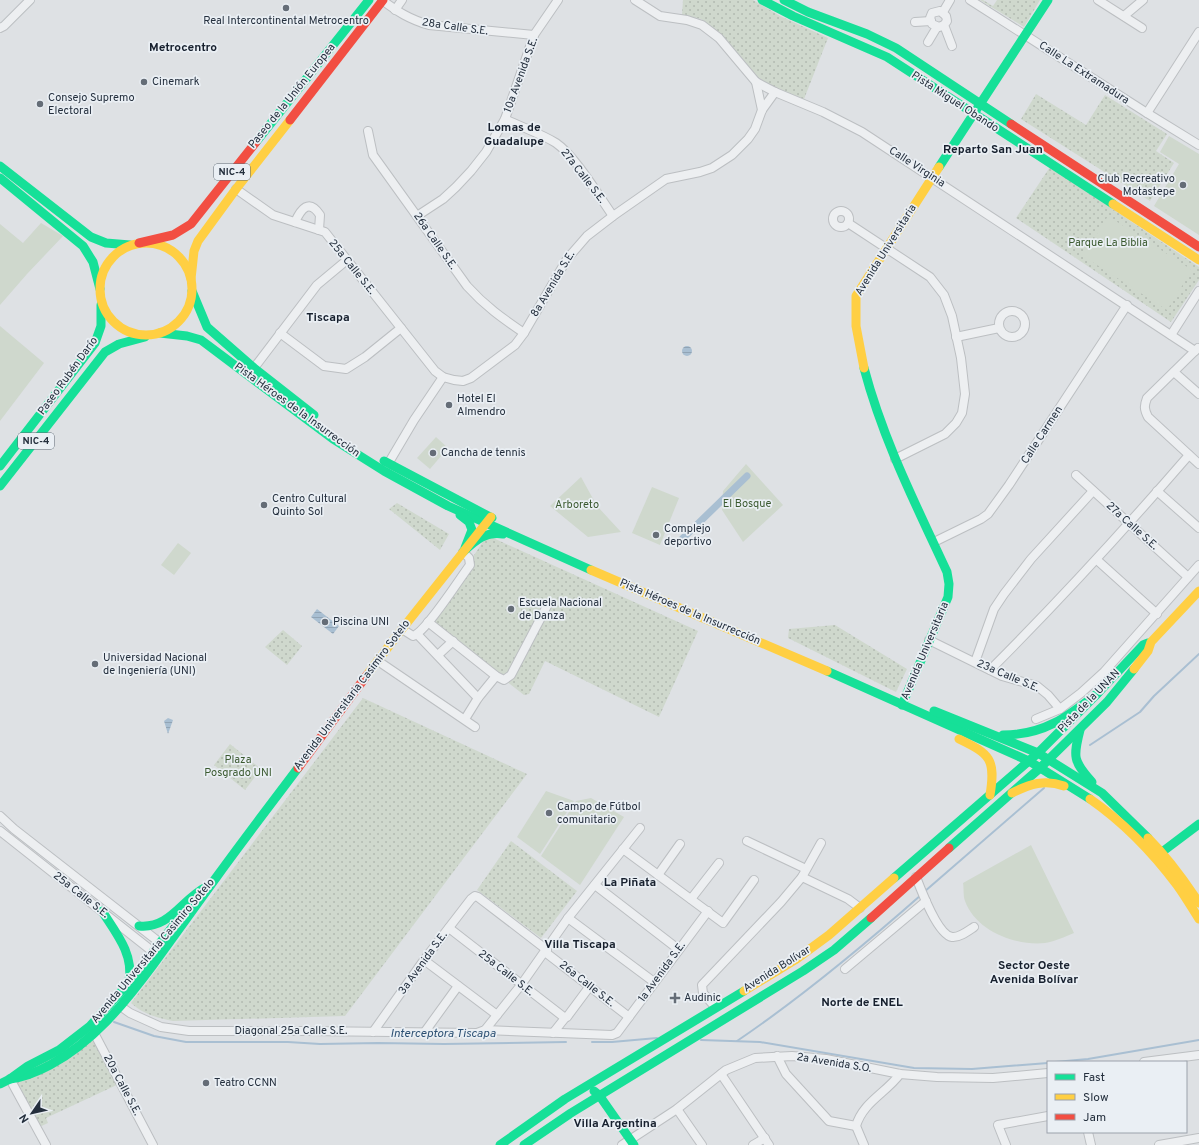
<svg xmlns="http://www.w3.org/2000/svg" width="1199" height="1145" font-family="Overpass,sans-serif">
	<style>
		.grass { fill: url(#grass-dots) }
		.garden { fill: #cfd8cd }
		.water { fill: url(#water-rules) }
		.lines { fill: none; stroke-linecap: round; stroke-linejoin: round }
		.stream { stroke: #a9bfd2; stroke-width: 2 }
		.canal { stroke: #a9bfd2; stroke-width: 7 }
		.street-casing { stroke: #bcbfc2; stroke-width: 10 }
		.street { stroke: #edeff1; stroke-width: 8 }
		.fast { stroke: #16e098; stroke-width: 9 }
		.slow { stroke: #ffcf43; stroke-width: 9 }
		.jam { stroke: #f24e42; stroke-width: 9 }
		.poi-dot { fill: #656d77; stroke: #eaeff4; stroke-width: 1.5 }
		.labels { text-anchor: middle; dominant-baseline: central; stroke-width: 3.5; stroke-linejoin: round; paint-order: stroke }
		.shield { fill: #eaeff4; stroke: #5f6974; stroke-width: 1 }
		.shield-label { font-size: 10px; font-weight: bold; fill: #242f3d }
		.poi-label { font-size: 11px; fill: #242f3d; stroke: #eaeff4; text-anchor: start }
		.street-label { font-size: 11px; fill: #242f3d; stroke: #eaeff4 }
		.park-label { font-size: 11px; fill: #3b5a30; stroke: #eaeff4 }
		.neighbourhood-label { font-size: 12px; font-weight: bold; fill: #17202e; stroke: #eaeff4 }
		.water-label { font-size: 12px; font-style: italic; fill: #2c5073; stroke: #eaeff4 }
	</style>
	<defs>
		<pattern id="grass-dots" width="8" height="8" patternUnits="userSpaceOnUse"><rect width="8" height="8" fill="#cfd8cd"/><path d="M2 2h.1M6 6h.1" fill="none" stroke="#b2bab1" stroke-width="1.8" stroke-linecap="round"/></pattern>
		<pattern id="water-rules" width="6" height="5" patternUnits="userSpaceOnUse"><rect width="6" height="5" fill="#a9bfd2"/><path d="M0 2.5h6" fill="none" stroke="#91a4b5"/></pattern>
	</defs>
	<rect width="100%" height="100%" fill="#dee1e4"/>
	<g class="grass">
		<polygon points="683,0 753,0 780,16 828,38 804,99 770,86 758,78 721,35 701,19 682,15"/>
		<polygon points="980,0 983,0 993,6 997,0 1040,0 1024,27"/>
		<polygon points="1036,94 1086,125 1105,95 1167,134 1156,151 1174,163 1150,201 1021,119"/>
		<polygon points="1050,167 1199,267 1199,280 1171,322 1016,218"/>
		<polygon points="397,503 449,534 440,550 389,509"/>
		<polygon points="491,537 698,631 659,717 545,661 529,694 524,695 430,622 484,540"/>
		<polygon points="835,625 907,669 896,692 788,638 789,629"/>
		<polygon points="283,630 302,646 287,665 265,647"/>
		<path d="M363 698 527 774 345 1016 173 1021C157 1018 143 1014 131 1003Z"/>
		<polygon points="230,744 261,769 245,790 214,765"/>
		<polygon points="511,841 577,891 541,938 477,890"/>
		<polygon points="95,1034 121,1083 46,1118 48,1123 37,1128 10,1079"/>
	</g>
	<g class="garden">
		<polygon points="1169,136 1199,154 1199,235 1154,206 1179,164 1160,152"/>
		<polygon points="1108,216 1192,270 1167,310 1083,256"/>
		<polygon points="41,223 63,236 27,274 0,305 0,224 23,243"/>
		<polygon points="0,326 44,363 0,421"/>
		<polygon points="436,437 448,448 430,469 417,458"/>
		<polygon points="746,464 783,505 743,542 722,510 723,491"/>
		<polygon points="581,477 597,506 621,532 588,537 550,506"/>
		<polygon points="652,487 679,498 660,545 632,533"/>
		<polygon points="178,543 191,553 174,575 161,565"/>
		<polygon points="546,791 574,801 540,854 517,837"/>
		<polygon points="591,798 624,817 580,885 541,856 576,801"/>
		<path d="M1031 845 1074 933C1064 937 1056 941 1045 943 1015 946 976 931 965 901 963 896 964 888 963 883Z"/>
	</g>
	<g class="water">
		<circle cx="687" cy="351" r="5"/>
		<polygon points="317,609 339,626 333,634 311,617"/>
		<polygon points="168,718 173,720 168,734 164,721"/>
	</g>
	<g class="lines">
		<g class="stream">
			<polyline points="1090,745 1140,712 1154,696 1199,654"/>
			<polyline points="924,892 1044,788"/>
			<polyline points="114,1022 154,1036 186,1042 288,1042 320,1044 378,1043 444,1044 566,1042"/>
			<polyline points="701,1040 760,1042 914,1068 972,1069 1048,1063"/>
			<path d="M737 1041C802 997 862 947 921 895"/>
			<polyline points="592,1042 612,1042 657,1038"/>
			<polyline points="1055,1062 1088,1059 1199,1040"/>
		</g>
		<polyline class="canal" points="678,543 747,476"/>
		<g class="street-casing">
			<g id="street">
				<path d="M382 0C398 12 409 19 429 25L534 35"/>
				<polyline points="635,0 660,16 687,20 702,25 719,38 756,82 775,92 823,112 862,132 1195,351"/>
				<polyline points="970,0 1147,113 1199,145"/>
				<polyline points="1098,0 1142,28"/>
				<polyline points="395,10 402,0"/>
				<polyline points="943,12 950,0"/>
				<polyline points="1124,16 1143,0"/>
				<polyline points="915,22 931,21"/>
				<polyline points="944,25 939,27 932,24 930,18 932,13 940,11 946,16 947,21 944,25 952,46"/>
				<polyline points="0,28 4,26 30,0"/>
				<polyline points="928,42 937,27"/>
				<polyline points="756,82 762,110"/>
				<polyline points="1147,113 1199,32"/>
				<path d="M505 119C521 127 542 134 556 143 575 156 599 196 613 216"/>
				<path d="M368 131 373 155 467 286C485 306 502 318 524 333"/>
				<polyline points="236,189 273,215 325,232 435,371 443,377 454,380 463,381 471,378 515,345 524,333 567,259 587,236 613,216 666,179 700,172 712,168 732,155 748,139 755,129 762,110 775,92"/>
				<circle cx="841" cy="219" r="8"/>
				<polyline points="417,216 443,199 456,187 471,171 486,152 505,119 534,35 558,0"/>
				<path d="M295 222C301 209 309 198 320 215L319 230"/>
				<polyline points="848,223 930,277 944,295 952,316 961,358 965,394 962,413 956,423 945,434 895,459"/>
				<circle cx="1012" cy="324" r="13"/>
				<polyline points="280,333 324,366 346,369 365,357 401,328"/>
				<polyline points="1171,335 1199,291"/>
				<polyline points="956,337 999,328"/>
				<path d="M1198 348 1147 398C1144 406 1144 409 1148 417L1199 464"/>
				<polyline points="254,368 317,285 347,260"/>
				<polyline points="1174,372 1199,394"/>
				<polyline points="388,464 414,420 443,377"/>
				<polyline points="1076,475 1188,577"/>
				<polyline points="1157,491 1199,528"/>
				<polyline points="934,542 981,519 988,514 1009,485 1127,305"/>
				<polyline points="1097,560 1157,614"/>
				<polyline points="428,622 496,676 504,680 511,675 547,606"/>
				<path d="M402 629 413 636C426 632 460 578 470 565L469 558 463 552"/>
				<polyline points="417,634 478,698"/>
				<polyline points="929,640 1002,676 1037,686 1048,695 1060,709"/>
				<polyline points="438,655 453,641"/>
				<polyline points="378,661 475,727"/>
				<polyline points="975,662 994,609 1004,594 1031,559 1093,491"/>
				<path d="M990 670C1060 600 1125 529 1189 455"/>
				<polyline points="465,719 478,698 496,676"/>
				<polyline points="1036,719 1060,709 1081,693 1104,672 1199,565"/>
				<polyline points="0,816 14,829 159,942"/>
				<polyline points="0,831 152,951"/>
				<polyline points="747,841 806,869"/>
				<polyline points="623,849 723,923 754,880"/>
				<polyline points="658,875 680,844"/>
				<polyline points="802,877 848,899 860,908"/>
				<path d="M916 877C921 890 938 935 952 937 959 938 968 931 974 927"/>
				<polyline points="595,885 678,949"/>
				<polyline points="691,899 719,863"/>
				<polyline points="568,918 654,982"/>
				<polyline points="449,928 565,1018"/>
				<polyline points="545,952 629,1017"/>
				<polyline points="424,960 497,1015"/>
				<polyline points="845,969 926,901"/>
				<polyline points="116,1003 130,1013 161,1027 189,1031 307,1031 477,1033 485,1030 521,985 568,918 640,828"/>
				<polyline points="715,1007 703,993 702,985 781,902 802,877 821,843"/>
				<polyline points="92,1029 153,1145"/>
				<polyline points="485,1030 612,1035 617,1033 708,911"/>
				<polyline points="373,1032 424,960 471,899 475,896 478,897 547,950"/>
				<polyline points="424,1033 458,986"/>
				<polyline points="553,1033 565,1018 567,1017 590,986"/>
				<polyline points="777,1056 786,1074 829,1121 856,1126"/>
				<polyline points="1144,1062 1199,1055"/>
				<polyline points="721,1074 769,1145"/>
				<polyline points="10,1079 46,1145"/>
				<polyline points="677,1109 702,1145"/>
				<polyline points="1088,1132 1091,1145"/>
				<polyline points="622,1145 677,1109 726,1070 755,1058 792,1056 826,1059 900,1074 937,1077 993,1078 1048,1073"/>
				<polyline points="753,1145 765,1138"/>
				<path d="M864 1145 856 1126C863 1102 886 1093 900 1074"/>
				<polyline points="1006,1145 998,1125 1048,1116"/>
				<polyline points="1159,1145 1199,1138"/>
			</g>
		</g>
		<use href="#street" class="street"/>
		<g class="fast">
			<polyline points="762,0 793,16 887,57 1113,204"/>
			<polyline points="784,0 808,12 867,34 896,48 1011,124"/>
			<polyline points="256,142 369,0"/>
			<polyline points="0,166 91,237 106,243 130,245"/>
			<polyline points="939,167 1048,0"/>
			<polyline points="0,178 83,246 93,262 100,289"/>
			<polyline points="192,291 207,327 254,368 314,415"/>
			<polyline points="160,333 187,336 201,340 333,439 384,471 448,506 591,570"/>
			<path d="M864 368C883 440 916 505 947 572L949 584 948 597 902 705"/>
			<polyline points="384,461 492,518"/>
			<polyline points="0,466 95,343 101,326 101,305"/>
			<polyline points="0,486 105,352 119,344 145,337"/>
			<polyline points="460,515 469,522 472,530 465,548"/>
			<path d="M463 552C475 541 485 531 503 534"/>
			<polyline points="827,671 1029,761 1090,799"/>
			<polyline points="934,711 1038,753 1102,793 1148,838"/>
			<path d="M1080 730C1073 757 1073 761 1092 782"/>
			<path d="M1003 735C1044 735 1067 717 1098 693"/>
			<polyline points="949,848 1040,768 1107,702 1134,669"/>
			<polyline points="1162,852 1199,824"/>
			<polyline points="894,878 1038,753 1098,693 1143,645 1148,643"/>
			<path d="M102 911C116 933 134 954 129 981"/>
			<path d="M139 926C170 929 181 900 206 887"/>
			<path d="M10 1079C25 1077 37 1072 50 1065 93 1042 124 1004 153 965 175 935 196 905 218 875 244 839 271 804 298 768"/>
			<polyline points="0,1084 10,1079 28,1066 59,1050 90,1026 128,984 184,912"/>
			<polyline points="594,1091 599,1095 634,1145"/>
			<polyline points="500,1145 565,1099 744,991"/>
			<polyline points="524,1145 571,1113 803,971 834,950 871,918"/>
		</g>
		<g class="slow">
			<polyline points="1113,204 1199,260"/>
			<circle cx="146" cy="289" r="46"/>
			<polyline points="191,279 194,251 198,241 236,189 290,120"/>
			<polyline points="864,368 856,326 856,296 939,167"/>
			<polyline points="591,570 827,671"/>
			<polyline points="1134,669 1148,651 1151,642 1199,591"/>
			<polyline points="367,675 395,638 491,517"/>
			<path d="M959 739C990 754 996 759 990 795"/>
			<path d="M1012 793C1030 784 1045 779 1064 786"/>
			<path d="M1090 799C1123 822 1153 853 1177 885 1185 896 1192 908 1199 919"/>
			<path d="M1148 838C1168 858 1184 880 1199 903"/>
			<polyline points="744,991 795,960 829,935 894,878"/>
		</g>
		<g class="jam">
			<polyline points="290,120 383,0"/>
			<polyline points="1011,124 1199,247"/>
			<polyline points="139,243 173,235 191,224 256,142"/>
			<polyline points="298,768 367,675"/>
			<polyline points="871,918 949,848"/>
		</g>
	</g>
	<g class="poi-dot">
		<circle cx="286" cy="8" r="4"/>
		<circle cx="144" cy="82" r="4"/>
		<circle cx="40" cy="104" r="4"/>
		<circle cx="1183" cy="185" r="4"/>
		<circle cx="449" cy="405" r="4"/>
		<circle cx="433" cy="453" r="4"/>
		<circle cx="264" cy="505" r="4"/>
		<circle cx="656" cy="535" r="4"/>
		<circle cx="511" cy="609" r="4"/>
		<circle cx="325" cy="622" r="4"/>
		<circle cx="95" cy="664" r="4"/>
		<circle cx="549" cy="813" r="4"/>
		<path d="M673 992h4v4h4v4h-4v4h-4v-4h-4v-4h4z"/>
		<circle cx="206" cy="1083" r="4"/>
	</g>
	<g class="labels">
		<g class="shield">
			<rect x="214" y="164" width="36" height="16" rx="3"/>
			<rect x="18" y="433" width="36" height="16" rx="3"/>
		</g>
		<g class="shield-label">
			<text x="232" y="172">NIC-4</text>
			<text x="36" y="441">NIC-4</text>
		</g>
		<g class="poi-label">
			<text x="286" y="21" text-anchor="middle">Real Intercontinental Metrocentro</text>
			<text x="152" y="82">Cinemark</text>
			<text x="48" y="98">Consejo Supremo<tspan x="48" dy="13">Electoral</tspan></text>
			<text x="1175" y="179" text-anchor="end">Club Recreativo<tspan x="1175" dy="13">Motastepe</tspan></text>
			<text x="457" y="399">Hotel El<tspan x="457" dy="13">Almendro</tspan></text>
			<text x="441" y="453">Cancha de tennis</text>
			<text x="272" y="499">Centro Cultural<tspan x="272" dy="13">Quinto Sol</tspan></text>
			<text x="664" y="529">Complejo<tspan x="664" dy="13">deportivo</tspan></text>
			<text x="519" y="603">Escuela Nacional<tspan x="519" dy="13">de Danza</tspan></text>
			<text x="333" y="622">Piscina UNI</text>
			<text x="103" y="658">Universidad Nacional<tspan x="103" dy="13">de Ingeniería (UNI)</tspan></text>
			<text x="557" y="807">Campo de Fútbol<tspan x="557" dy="13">comunitario</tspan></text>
			<text x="684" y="998">Audinic</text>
			<text x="214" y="1083">Teatro CCNN</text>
		</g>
		<g class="street-label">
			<text transform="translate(455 27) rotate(8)">28a Calle S.E.</text>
			<text transform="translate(1084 73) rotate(33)">Calle La Extramadura</text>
			<text transform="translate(521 75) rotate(-70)">10a Avenida S.E.</text>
			<text transform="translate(292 96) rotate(-51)">Paseo de la Unión Europea</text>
			<text transform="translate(955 102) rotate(33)">Pista Miguel Obando</text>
			<text transform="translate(917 167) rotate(33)">Calle Virginia</text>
			<text transform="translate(583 176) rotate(52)">27a Calle S.E.</text>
			<text transform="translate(435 241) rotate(55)">26a Calle S.E.</text>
			<text transform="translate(886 250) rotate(-58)">Avenida Universitaria</text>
			<text transform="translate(352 267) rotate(51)">25a Calle S.E.</text>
			<text transform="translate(553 284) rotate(-59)">8a Avenida S.E.</text>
			<text transform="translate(68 376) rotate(-54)">Paseo Rubén Darío</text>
			<text transform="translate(297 410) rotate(36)">Pista Héroes de la Insurrección</text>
			<text transform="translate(1042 435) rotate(-57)">Calle Carmen</text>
			<text transform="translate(1132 526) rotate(42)">27a Calle S.E.</text>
			<text transform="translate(690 612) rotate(23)">Pista Héroes de la Insurrección</text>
			<text transform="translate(925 651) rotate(-67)">Avenida Universitaria</text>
			<text transform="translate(1008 676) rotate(23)">23a Calle S.E.</text>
			<text transform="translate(352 695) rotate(-53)">Avenida Universitaria Casimiro Sotelo</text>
			<text transform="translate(1089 701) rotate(-46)">Pista de la UNAN</text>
			<text transform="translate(81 895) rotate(38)">25a Calle S.E.</text>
			<text transform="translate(153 951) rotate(-50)">Avenida Universitaria Casimiro Sotelo</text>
			<text transform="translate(423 963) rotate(-54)">3a Avenida S.E.</text>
			<text transform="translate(777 969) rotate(-32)">Avenida Bolívar</text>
			<text transform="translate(662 972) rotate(-54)">1a Avenida S.E.</text>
			<text transform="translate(506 973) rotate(38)">25a Calle S.E.</text>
			<text transform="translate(587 984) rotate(38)">26a Calle S.E.</text>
			<text x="291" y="1031">Diagonal 25a Calle S.E.</text>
			<text transform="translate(834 1063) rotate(9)">2a Avenida S.O.</text>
			<text transform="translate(122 1085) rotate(62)">20a Calle S.E.</text>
		</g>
		<g class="park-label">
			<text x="1108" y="243">Parque La Biblia</text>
			<text x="747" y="504">El Bosque</text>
			<text x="577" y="505">Arboreto</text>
			<text x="238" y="760">Plaza<tspan x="238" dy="13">Posgrado UNI</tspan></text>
		</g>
		<g class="neighbourhood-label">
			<text x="183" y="48">Metrocentro</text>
			<text x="514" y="128">Lomas de<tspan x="514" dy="14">Guadalupe</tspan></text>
			<text x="993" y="150">Reparto San Juan</text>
			<text x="328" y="318">Tiscapa</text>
			<text x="630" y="883">La Piñata</text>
			<text x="580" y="945">Villa Tiscapa</text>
			<text x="1034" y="966">Sector Oeste<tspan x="1034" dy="14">Avenida Bolívar</tspan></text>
			<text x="862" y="1003">Norte de ENEL</text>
			<text x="615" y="1124">Villa Argentina</text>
		</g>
		<g class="water-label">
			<text x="443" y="1034">Interceptora Tiscapa</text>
		</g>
	</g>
	<rect x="1047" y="1061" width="140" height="72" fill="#eaeff4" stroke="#9ba2ab"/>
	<rect x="1055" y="1074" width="20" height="6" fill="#16e098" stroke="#9ba2ab"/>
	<text x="1083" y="1081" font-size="12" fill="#242f3d">Fast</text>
	<rect x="1055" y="1094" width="20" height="6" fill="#ffcf43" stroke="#9ba2ab"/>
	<text x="1083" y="1101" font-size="12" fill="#242f3d">Slow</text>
	<rect x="1055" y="1114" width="20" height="6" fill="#f24e42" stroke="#9ba2ab"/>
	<text x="1083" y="1121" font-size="12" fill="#242f3d">Jam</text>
	<g transform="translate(32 1113) rotate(236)" stroke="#eaeff4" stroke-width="3" paint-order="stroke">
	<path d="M0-3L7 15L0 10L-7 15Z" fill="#242f3d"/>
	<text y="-6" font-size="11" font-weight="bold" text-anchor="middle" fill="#242f3d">N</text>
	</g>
</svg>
